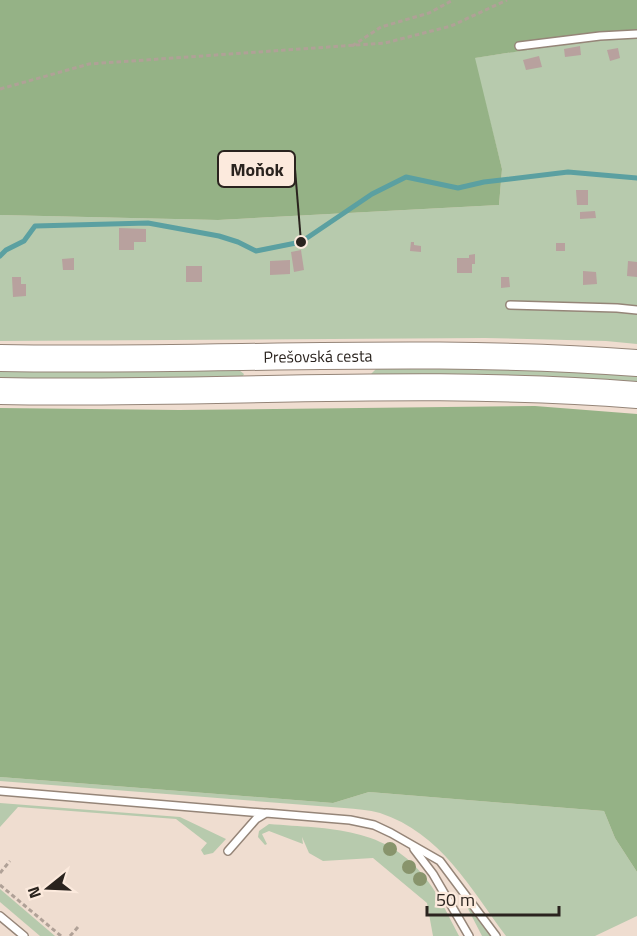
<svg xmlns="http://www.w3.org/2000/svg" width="637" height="936" font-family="'Titillium Web',sans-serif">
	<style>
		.green { fill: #b7caad }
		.forest { fill: #95b286 }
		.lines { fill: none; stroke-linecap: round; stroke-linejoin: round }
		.stream { stroke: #5ba0a1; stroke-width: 5 }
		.building { fill: #b8a19e }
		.lane-casing { stroke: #958578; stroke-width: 10 }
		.highway-casing { stroke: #958578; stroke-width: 28 }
		.path { stroke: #b0a197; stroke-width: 3; stroke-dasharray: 4.5 3; stroke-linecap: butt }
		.lane { stroke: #fff; stroke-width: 7 }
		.highway { stroke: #fff; stroke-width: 26 }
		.tree { fill: #88946c }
		.labels { text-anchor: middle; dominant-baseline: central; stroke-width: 4.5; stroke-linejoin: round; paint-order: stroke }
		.street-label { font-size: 16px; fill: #2a231e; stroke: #fceadd }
		.leader { fill: none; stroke: #2a231e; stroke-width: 2 }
		.callout-dot { fill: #2a231e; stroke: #fceadd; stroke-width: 2 }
		.callout { fill: #fceadd; stroke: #2a231e; stroke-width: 2 }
		.callout-label { font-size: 18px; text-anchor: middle; font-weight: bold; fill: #2a231e }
	</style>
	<rect width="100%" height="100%" fill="#efddd0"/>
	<g class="green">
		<polygon points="637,33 637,344 606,341 485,338 0,341 0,215 218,220 499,205 502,169 474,58"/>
		<polygon points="451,368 591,371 637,375 637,384 374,377 371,374 376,369"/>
		<polygon points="0,370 239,370 244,374 242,378 239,379 0,379"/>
		<path d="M0 777 333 803 369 792 604 811 615 838 637 872V916L595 936H506C470 888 441 833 380 813 369 810 356 809 344 808L0 781Z"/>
		<polygon points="0,803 180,817 226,839 213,853 204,855 201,850 207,843 176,819 18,807 0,827"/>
		<path d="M269 824C330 829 387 826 427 880 440 897 449 917 459 936H433L427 903 373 858 323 861 309 853 302 837 303 844 269 831 262 834 267 844 265 845 258 837 259 831Z"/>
		<polygon points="0,889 55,936 40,936 0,902"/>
		<polygon points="461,895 462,895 491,936 482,936"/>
	</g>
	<g class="forest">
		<polygon points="0,0 637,0 637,33 475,58 502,169 499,205 218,220 0,215"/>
		<polygon points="535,406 637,414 637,872 615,838 604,811 369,792 333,803 0,777 0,408 179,410"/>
	</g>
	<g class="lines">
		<polyline class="stream" points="0,256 6,250 24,241 35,226 148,223 219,236 238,242 256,251 301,242 372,194 406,177 458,188 484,182 568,172 637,178"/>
	</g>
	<g class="building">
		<polygon points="580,46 581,55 565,57 564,49"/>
		<polygon points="618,48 620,58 610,61 607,50"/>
		<polygon points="539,56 542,67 526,70 523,60"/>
		<polygon points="576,190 588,190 588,205 577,205"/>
		<polygon points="595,211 596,218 580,219 580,212"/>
		<polygon points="119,228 146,229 146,242 134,242 134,250 119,250"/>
		<polygon points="411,242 414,242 414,245 421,246 421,252 410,251"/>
		<rect x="556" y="243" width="9" height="8"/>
		<polygon points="301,250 304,270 294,272 291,252"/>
		<polygon points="475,254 475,264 472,264 472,273 457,273 457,258 469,258 469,255"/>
		<polygon points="74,258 74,270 63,270 62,259"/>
		<polygon points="290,260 290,274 270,275 270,261"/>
		<polygon points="628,261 637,262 637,277 627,276"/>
		<rect x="186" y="266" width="16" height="16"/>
		<polygon points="583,271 596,272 597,284 583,285"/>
		<polygon points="12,277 21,277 21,284 26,284 26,296 13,297"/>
		<polygon points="501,277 509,277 510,287 501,288"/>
	</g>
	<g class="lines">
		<g class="lane-casing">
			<g id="lane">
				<polyline points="519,46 600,36 637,34"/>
				<polyline points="510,305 617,308 637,310"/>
				<polyline points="0,791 263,813"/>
				<polyline points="414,849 433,874 469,936"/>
				<polyline points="228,851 256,819 266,813 350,820 374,825 391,833 440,861 496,936"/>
				<polyline points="0,916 24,936"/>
			</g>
		</g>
		<g class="highway-casing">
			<g id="highway">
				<path id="s1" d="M0 358C212 362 425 347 637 363"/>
				<path d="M0 391C212 395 425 378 637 395"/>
			</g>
		</g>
		<g class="path">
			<polyline points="352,46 381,27 429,13 453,0"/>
			<polyline points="0,89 89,64 385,43 451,26 507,0"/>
			<polyline points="0,873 10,861"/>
			<polyline points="0,885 61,936"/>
			<polyline points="70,936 78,927"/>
		</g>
		<use href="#lane" class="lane"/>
		<use href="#highway" class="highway"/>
	</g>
	<g class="tree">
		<circle cx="390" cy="849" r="7"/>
		<circle cx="409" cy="867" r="7"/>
		<circle cx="420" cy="879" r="7"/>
	</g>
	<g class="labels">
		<g class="street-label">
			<text stroke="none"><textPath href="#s1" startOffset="318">Prešovská cesta</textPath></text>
		</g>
	</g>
	<path class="leader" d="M301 242L295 169"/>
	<circle class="callout-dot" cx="301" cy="242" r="6"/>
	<rect class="callout" x="218" y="151" width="77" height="36" rx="6"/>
	<g class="callout-label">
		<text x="257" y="176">Moňok</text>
	</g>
	<g transform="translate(48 888) rotate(252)" stroke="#fceadd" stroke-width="4.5" paint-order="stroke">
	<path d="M0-4.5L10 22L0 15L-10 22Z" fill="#2a231e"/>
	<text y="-9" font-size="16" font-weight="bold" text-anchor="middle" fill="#2a231e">N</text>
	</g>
	<path d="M427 906v9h132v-9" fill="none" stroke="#2a231e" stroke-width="3"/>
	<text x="436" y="906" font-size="18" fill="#2a231e" stroke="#fceadd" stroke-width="4.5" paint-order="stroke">50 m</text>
</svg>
